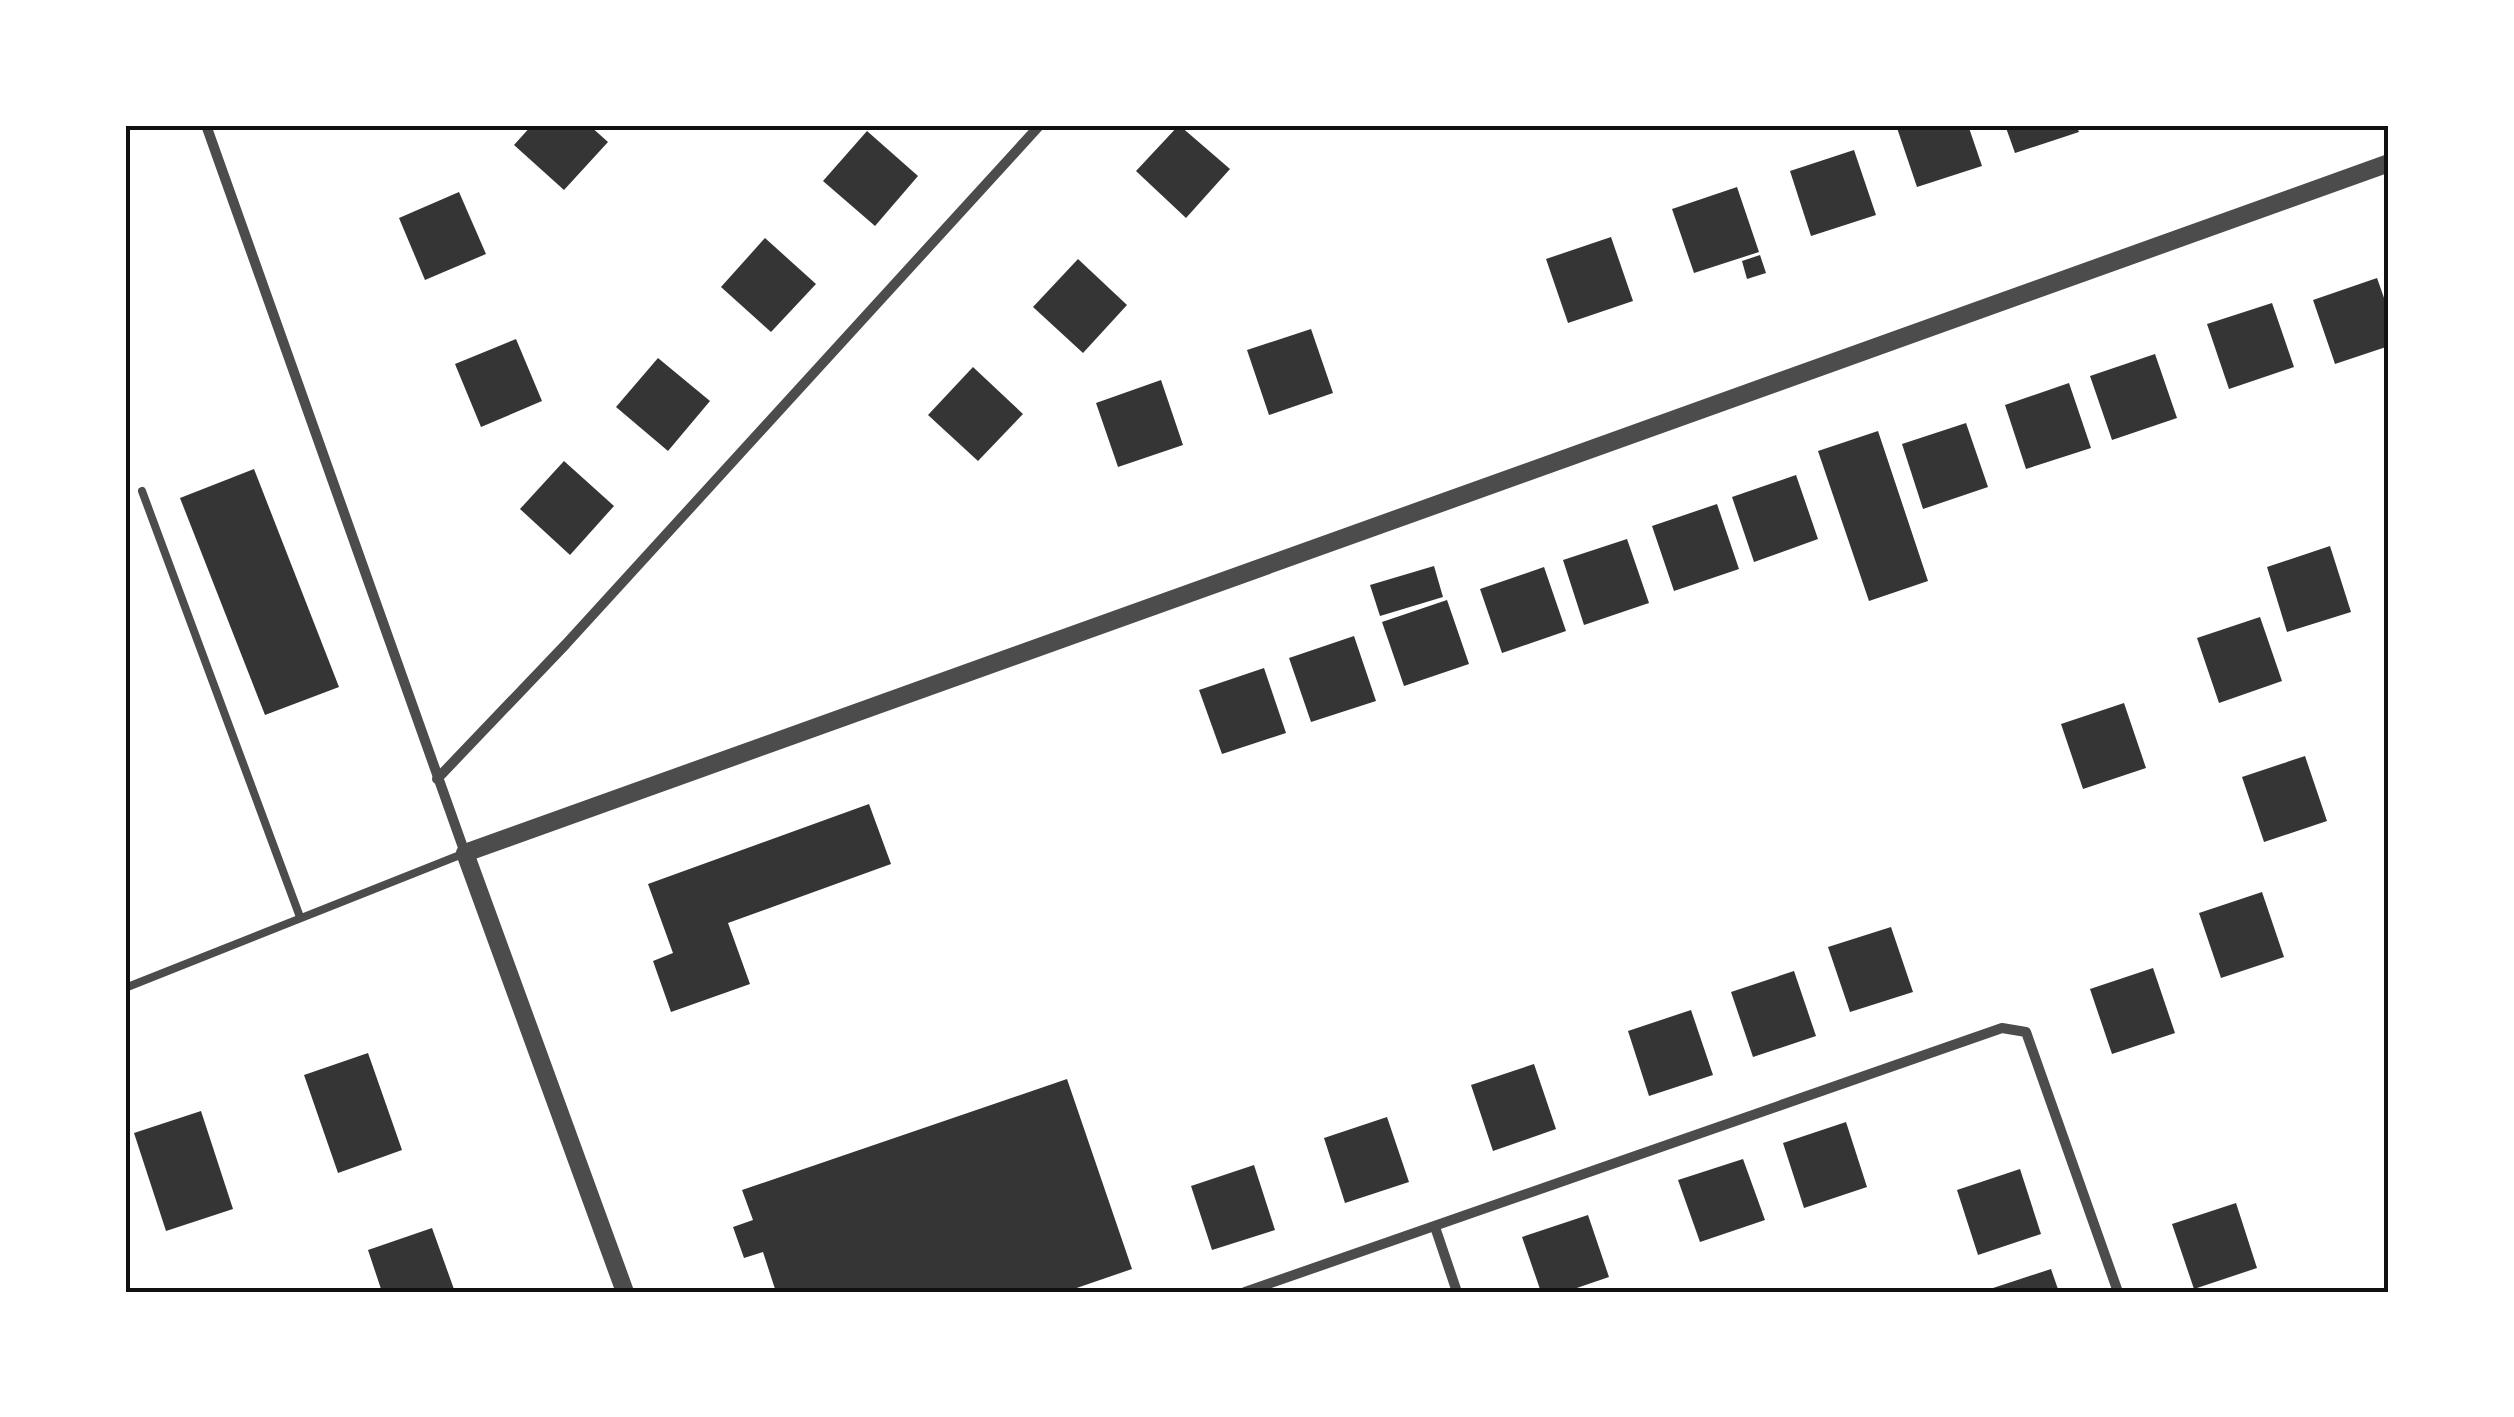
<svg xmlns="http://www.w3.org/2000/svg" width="2514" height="1417" font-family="'IBM Plex Serif',serif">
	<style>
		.building { fill: #353535 }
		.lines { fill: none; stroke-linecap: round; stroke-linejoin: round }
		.service { stroke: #4c4c4c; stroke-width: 8 }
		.minor { stroke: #4c4c4c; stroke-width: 10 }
		.tertiary { stroke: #4c4c4c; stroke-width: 18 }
		.neatline { fill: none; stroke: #111; stroke-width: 4 }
	</style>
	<rect width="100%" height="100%" fill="#fff"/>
	<g class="building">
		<polygon points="532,125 589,125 608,142 564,190 514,145"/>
		<polygon points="1179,125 1230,169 1186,218 1136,171"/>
		<polygon points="1896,125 1968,125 1982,166 1917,187"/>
		<polygon points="2005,125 2076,125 2079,132 2015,153"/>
		<polygon points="867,131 918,176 875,226 823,181"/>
		<polygon points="1854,150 1876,215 1811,236 1790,171"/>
		<polygon points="1737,187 1759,252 1694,273 1672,209"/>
		<polygon points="459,192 486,254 425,280 399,218"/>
		<polygon points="1611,237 1633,301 1568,323 1546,259"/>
		<polygon points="765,238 816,284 771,332 721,287"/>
		<polygon points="1760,255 1766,273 1747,279 1742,261"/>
		<polygon points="1078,259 1127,305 1083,353 1033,307"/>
		<polygon points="2377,278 2389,312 2389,346 2335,364 2313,300"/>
		<polygon points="2272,303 2294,367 2229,389 2207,324"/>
		<polygon points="1311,329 1333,393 1269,415 1247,350"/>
		<polygon points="516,339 542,401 481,427 455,364"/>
		<polygon points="2155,354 2177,418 2112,440 2090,376"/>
		<polygon points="658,358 710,401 668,451 616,407"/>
		<polygon points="973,367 1023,414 978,461 928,415"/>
		<polygon points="1161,380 1183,445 1118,467 1096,403"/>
		<polygon points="2069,383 2091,448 2026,469 2005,405"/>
		<polygon points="1966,423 1988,487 1923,509 1902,444"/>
		<polygon points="1878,431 1928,581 1869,601 1818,451"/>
		<polygon points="564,461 614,506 570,555 520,509"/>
		<polygon points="254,469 339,687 265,715 180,498"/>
		<polygon points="1796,475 1818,539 1754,562 1732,497"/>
		<polygon points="1717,504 1739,569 1674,591 1652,526"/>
		<polygon points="1627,539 1649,603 1584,625 1563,560"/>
		<polygon points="2330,546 2351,612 2287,632 2267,567"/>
		<polygon points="1434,566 1443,597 1380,616 1370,585"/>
		<polygon points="1544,567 1566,631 1502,653 1480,589"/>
		<polygon points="1447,600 1469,664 1404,686 1382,622"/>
		<polygon points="2260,617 2282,681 2219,703 2197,638"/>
		<polygon points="1354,636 1376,701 1311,722 1289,658"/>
		<polygon points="1264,668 1286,733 1222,754 1199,690"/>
		<polygon points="2124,703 2146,768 2083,789 2061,724"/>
		<polygon points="2305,756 2327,821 2264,842 2242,777"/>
		<polygon points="869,804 891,864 728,923 750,984 671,1012 653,961 673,953 648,884"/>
		<polygon points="2262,892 2284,957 2221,978 2199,913"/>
		<polygon points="1891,927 1913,992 1850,1012 1828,947"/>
		<polygon points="2153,968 2175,1033 2112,1054 2090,989"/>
		<polygon points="1794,971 1816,1036 1753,1057 1731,992"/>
		<polygon points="1691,1010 1713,1075 1649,1096 1628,1031"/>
		<polygon points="368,1053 402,1150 338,1173 304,1075"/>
		<polygon points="1534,1064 1556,1129 1493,1151 1471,1085"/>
		<polygon points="1067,1079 1132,1269 1065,1292 776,1292 763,1252 744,1258 733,1227 753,1220 742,1190"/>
		<polygon points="201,1111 233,1209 166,1231 134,1133"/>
		<polygon points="1387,1117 1409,1182 1345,1203 1324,1138"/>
		<polygon points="1846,1122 1867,1187 1804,1208 1783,1143"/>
		<polygon points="1743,1159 1765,1220 1700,1242 1678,1180"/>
		<polygon points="1254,1165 1275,1230 1212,1250 1191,1186"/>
		<polygon points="2020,1169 2041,1234 1978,1255 1957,1190"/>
		<polygon points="2236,1203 2257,1268 2194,1289 2172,1224"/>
		<polygon points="1588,1215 1609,1277 1565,1292 1541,1292 1522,1237"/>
		<polygon points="432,1228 455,1292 382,1292 368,1250"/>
		<polygon points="2051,1269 2059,1292 1984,1292 1984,1291"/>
	</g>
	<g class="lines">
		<g class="service">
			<polyline points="142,491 300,917"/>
			<polyline points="125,988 465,853"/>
		</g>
		<g class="minor">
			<polyline points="206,125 465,853"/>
			<polyline points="437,779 566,644 1040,125"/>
			<polyline points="1435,1227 1457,1292"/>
			<polyline points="1245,1292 2002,1028 2026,1032 2118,1292"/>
		</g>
		<polyline class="tertiary" points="625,1292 465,853 2389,163"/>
	</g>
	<rect width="2514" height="1417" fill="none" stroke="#ffffff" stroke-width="255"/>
	<rect x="128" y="128" width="2258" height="1162" class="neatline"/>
</svg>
